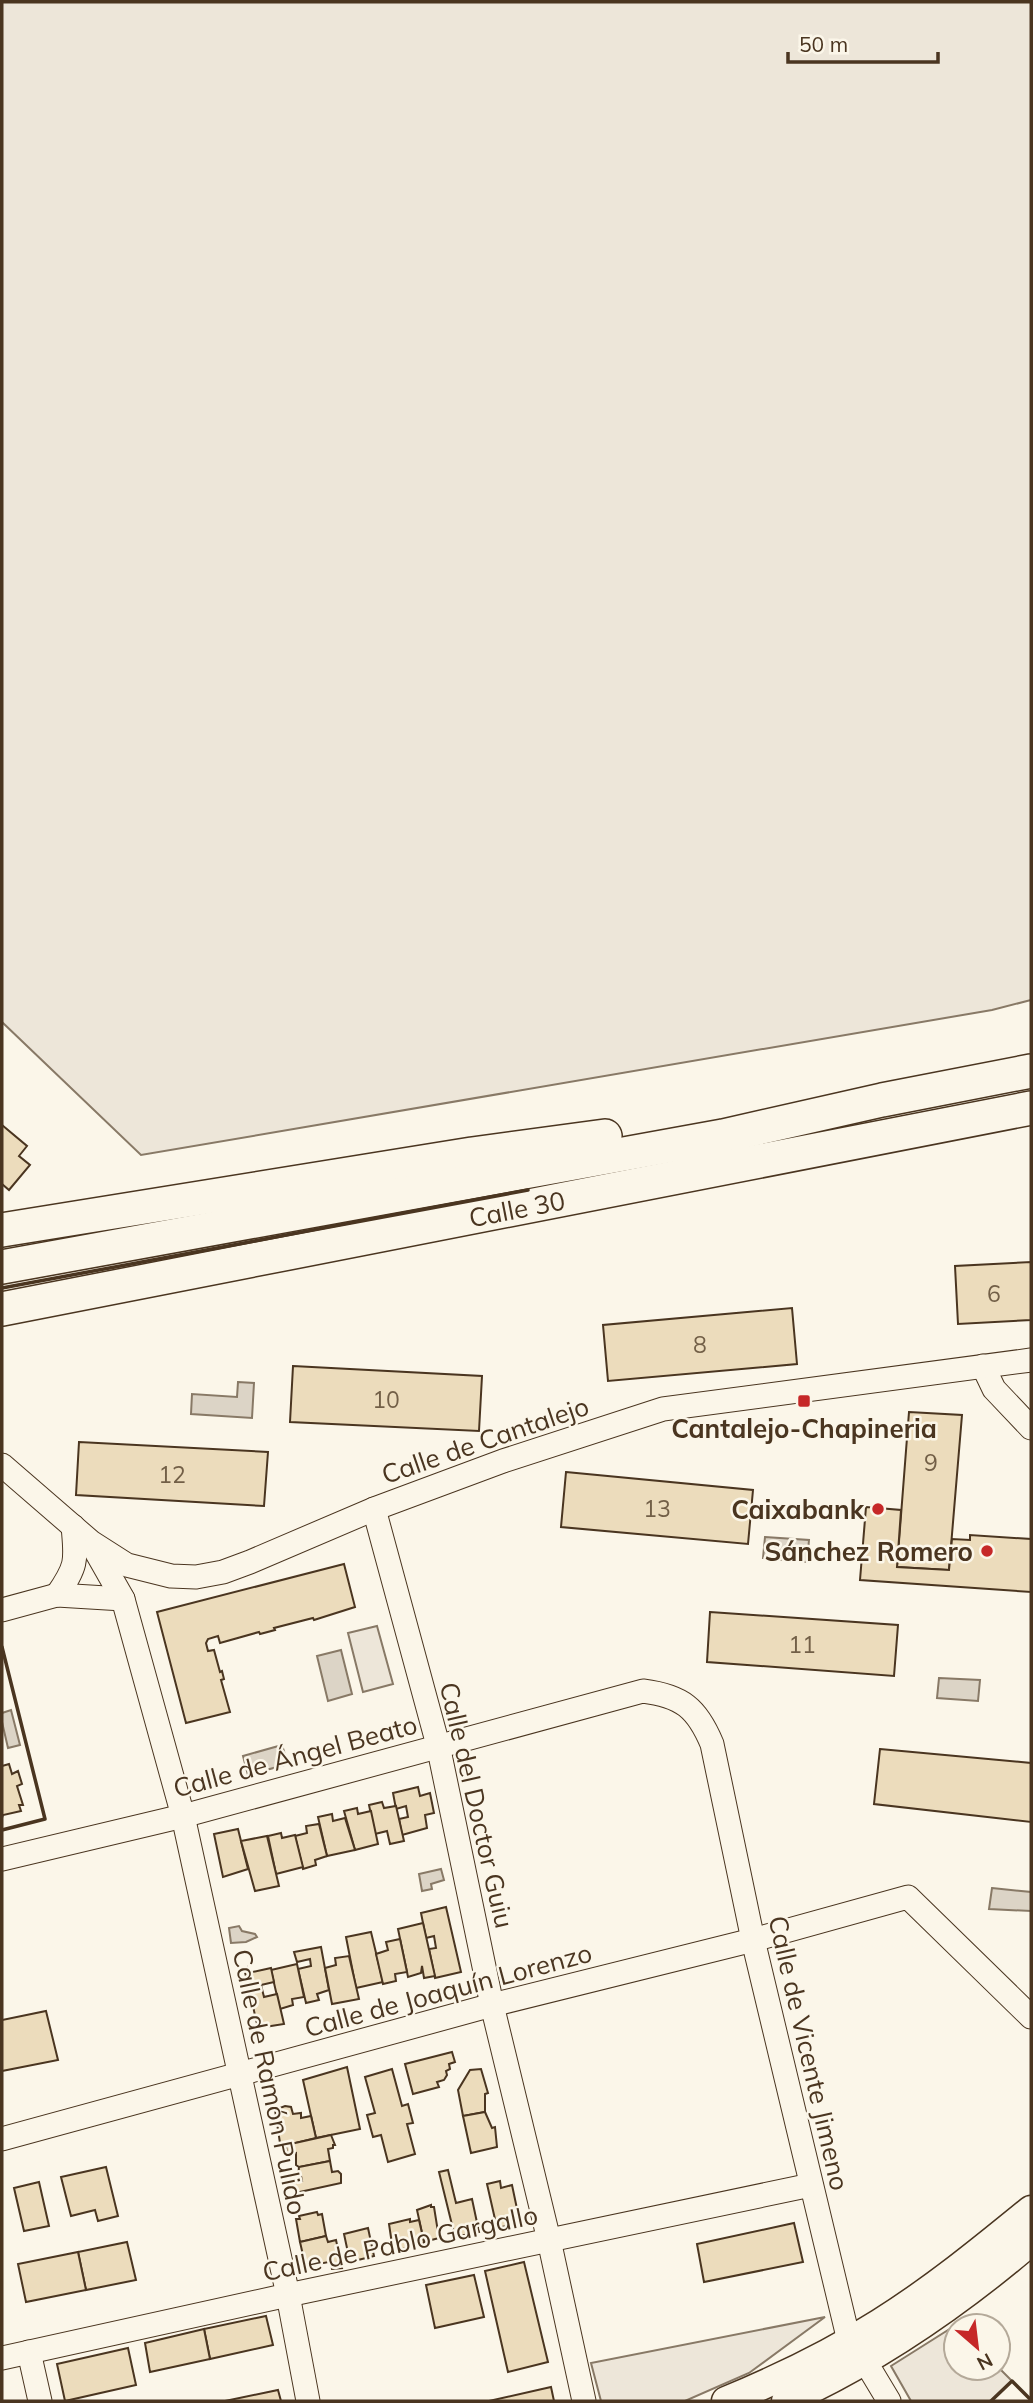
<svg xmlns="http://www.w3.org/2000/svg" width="1033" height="2403" font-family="Mulish,sans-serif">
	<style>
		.green { fill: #ede6d9; stroke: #887966; stroke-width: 2 }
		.water { fill: #dcd4c6; stroke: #887966; stroke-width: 2 }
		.building { fill: #ecdcbc; stroke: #4a3520; stroke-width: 2 }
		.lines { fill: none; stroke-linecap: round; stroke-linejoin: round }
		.minor-casing { stroke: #4a3520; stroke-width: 25 }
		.major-casing { stroke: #4a3520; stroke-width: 31 }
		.highway-casing { stroke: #4a3520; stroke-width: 36 }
		.minor { stroke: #fbf6e9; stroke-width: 23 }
		.major { stroke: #fbf6e9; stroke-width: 28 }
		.highway { stroke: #fbf6e9; stroke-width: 33 }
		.wall { stroke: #4a3520; stroke-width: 3.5 }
		.poi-dot { fill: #c62828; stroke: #fbf6e9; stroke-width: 2.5 }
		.labels { text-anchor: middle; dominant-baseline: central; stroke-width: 5; stroke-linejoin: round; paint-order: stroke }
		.number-label { font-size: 23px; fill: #725f47 }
		.street-label { font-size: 26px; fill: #4a3520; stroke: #fbf6e9 }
		.poi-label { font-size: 26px; font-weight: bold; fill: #4a3520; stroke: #fbf6e9; text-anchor: end }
	</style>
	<rect width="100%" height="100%" fill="#fbf6e9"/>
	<g class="green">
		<polygon points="2,2 1031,2 1031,1000 992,1010 141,1155 2,1022"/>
		<polygon points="377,1626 393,1684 363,1692 348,1633"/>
		<polygon points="825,2317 749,2373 685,2401 601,2401 591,2363"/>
		<polygon points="956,2325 956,2368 998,2367 1012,2381 991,2401 911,2401 891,2366"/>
	</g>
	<g class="water">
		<polygon points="238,1382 254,1383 252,1418 191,1414 192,1394 237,1397"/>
		<polygon points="765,1537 809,1540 807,1562 763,1558"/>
		<polygon points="341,1650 352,1694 328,1701 317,1656"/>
		<polygon points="939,1678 980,1680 978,1701 937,1698"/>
		<polygon points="11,1710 20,1745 8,1748 2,1722 2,1713"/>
		<polygon points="282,1745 288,1764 248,1775 243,1756"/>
		<polygon points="441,1869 444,1880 431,1884 432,1889 422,1891 419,1874"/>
		<polygon points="992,1888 1031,1892 1031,1911 989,1909"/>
		<polygon points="239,1926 242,1931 255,1934 257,1937 246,1942 231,1943 229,1928"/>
	</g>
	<g class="building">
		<polygon points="2,1125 27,1146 19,1156 30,1165 9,1190 2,1184"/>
		<polygon points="1031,1262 1031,1320 958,1324 955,1266"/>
		<polygon points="792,1308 797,1364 608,1381 603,1325"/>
		<polygon points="293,1366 482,1376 479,1431 290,1422"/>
		<polygon points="909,1412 962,1415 949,1570 897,1567"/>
		<polygon points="79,1442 268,1452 264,1506 76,1495"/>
		<polygon points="566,1472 753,1490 748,1544 561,1527"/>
		<polygon points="866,1507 901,1510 897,1567 949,1570 952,1539 970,1540 970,1535 1031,1539 1031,1592 860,1580"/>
		<polygon points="344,1564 355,1607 314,1620 313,1618 274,1628 275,1630 260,1634 259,1632 220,1643 218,1636 208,1639 206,1643 208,1651 214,1650 220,1672 222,1671 224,1679 221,1680 230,1712 186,1723 157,1612"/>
		<polygon points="710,1612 898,1625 894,1676 707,1662"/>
		<polygon points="880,1749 1031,1763 1031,1822 874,1804"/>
		<polygon points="9,1764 12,1774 18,1771 22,1784 17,1786 23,1805 19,1805 21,1811 3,1815 2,1818 2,1766"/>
		<polygon points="418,1787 420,1796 430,1793 434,1813 425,1815 427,1828 402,1835 399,1819 408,1817 406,1806 396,1809 393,1793"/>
		<polygon points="382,1802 384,1808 396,1806 404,1841 390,1844 387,1831 375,1834 369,1805"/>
		<polygon points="357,1808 358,1814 371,1811 378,1844 355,1850 344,1811"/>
		<polygon points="332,1814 333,1821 345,1818 355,1850 327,1856 318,1817"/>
		<polygon points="319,1824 327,1856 315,1860 316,1865 303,1869 295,1836 307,1833 306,1826"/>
		<polygon points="238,1829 248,1869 223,1877 214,1834"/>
		<polygon points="281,1833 282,1838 295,1835 303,1867 276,1874 268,1836"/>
		<polygon points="267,1836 279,1886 255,1891 241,1841"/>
		<polygon points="446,1907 461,1972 435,1978 429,1949 436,1948 434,1936 426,1938 421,1913"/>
		<polygon points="423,1923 435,1976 424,1978 422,1966 421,1973 408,1977 398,1929"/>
		<polygon points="371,1932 383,1982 356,1988 346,1937"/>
		<polygon points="400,1939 407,1972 395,1974 396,1981 383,1984 376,1954 388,1950 386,1942"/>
		<polygon points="321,1947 329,1990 317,1994 319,2000 306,2003 298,1969 311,1966 310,1959 297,1962 294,1952"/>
		<polygon points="349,1956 359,1999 332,2004 325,1968 336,1965 335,1958"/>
		<polygon points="297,1964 304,1997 292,1999 293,2005 280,2009 271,1970"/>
		<polygon points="247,1967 248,1973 271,1968 274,1982 261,1985 264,1997 277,1994 284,2024 258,2028 244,1968"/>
		<polygon points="46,2011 58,2060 2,2071 2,2020"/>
		<polygon points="452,2052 455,2062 449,2064 450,2069 446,2071 447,2075 444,2080 437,2082 439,2087 413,2094 405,2064"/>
		<polygon points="347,2067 360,2129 316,2138 303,2080"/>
		<polygon points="392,2069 402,2106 408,2104 413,2123 407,2124 415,2154 388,2162 381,2135 373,2137 367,2115 375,2113 365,2077"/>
		<polygon points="481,2069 488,2093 485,2094 485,2112 463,2116 458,2090 470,2070"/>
		<polygon points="285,2106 291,2107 293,2114 301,2113 301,2118 311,2116 316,2138 283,2146 280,2143 275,2110"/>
		<polygon points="485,2112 492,2128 495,2127 497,2147 471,2153 463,2116"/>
		<polygon points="331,2135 335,2145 333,2145 333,2148 328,2149 330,2161 299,2167 296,2165 296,2153 287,2155 286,2145"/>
		<polygon points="330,2161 332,2172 338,2171 341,2174 341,2183 295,2193 292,2183 302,2181 301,2176 298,2176 299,2167"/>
		<polygon points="106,2167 118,2216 98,2221 95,2210 71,2216 61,2177"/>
		<polygon points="448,2170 456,2203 472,2199 479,2232 455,2237 439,2172"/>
		<polygon points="500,2181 501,2188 512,2185 520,2223 497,2228 487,2184"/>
		<polygon points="39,2182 49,2226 24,2231 14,2188"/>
		<polygon points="431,2205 431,2207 434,2207 439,2238 424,2242 417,2210"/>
		<polygon points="317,2212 318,2215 322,2214 326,2236 300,2242 296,2219 300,2219 299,2216"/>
		<polygon points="410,2219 410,2222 419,2220 424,2242 422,2245 393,2251 389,2224"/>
		<polygon points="794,2223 803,2262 704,2282 697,2244"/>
		<polygon points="368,2228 374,2256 350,2262 344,2234"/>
		<polygon points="326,2236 328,2242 336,2240 342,2268 332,2269 330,2258 329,2262 308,2266 307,2263 305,2264 300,2242"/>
		<polygon points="127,2242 136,2280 86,2290 78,2252"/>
		<polygon points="78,2252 86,2290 26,2302 18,2264"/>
		<polygon points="524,2262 548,2362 508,2372 485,2271"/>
		<polygon points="474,2275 484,2317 435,2328 426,2285"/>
		<polygon points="266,2316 273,2345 210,2359 204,2329"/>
		<polygon points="204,2329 210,2359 150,2372 145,2343"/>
		<polygon points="128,2348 136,2385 65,2401 57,2364"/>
		<polygon points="551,2387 554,2401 489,2401"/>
		<polygon points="278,2390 281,2401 225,2401"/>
	</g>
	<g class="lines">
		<g class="minor-casing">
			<g id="minor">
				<polyline points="983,1366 994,1389 1031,1428"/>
				<polyline points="2,1465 91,1542 127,1565 171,1576 196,1577 223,1572 250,1562 374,1509 503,1461 663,1409 1031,1360"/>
				<polyline points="374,1509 438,1745 492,2005 549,2240 584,2401"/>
				<polyline points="94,1548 123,1599 183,1816 288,2295 308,2401"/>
				<path d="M57 1595C78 1565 76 1560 73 1526"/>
				<polyline points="2,1610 57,1595 123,1599"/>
				<path d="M2 1859 183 1816 643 1691C682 1696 697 1708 712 1744L753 1940 849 2341"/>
				<polyline points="2,2139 492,2005 753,1940 908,1897 1031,2017"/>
				<polyline points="29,2352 40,2401"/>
				<polyline points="2,2358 288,2295 811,2185"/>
				<polyline points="865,2361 889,2401"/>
			</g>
		</g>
		<g class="major-casing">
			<g id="major">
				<path d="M726 2401C779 2379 831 2354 880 2323 933 2290 982 2250 1031 2210"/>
				<path d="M786 2401C876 2360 956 2305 1031 2241"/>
			</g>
		</g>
		<g class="highway-casing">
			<g id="highway">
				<polyline points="2,1230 472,1154 605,1136"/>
				<polyline points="2,1267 723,1136 882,1100 1031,1071"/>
				<polyline points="2,1309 1031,1108"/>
			</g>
		</g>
		<use href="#minor" class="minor"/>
		<use href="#major" class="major"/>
		<use href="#highway" class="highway"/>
		<g class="wall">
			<polyline points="2,1288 528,1190"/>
			<polyline points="2,1647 45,1819 2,1830"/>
			<polyline points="991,2401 1012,2381 1031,2400"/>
		</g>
	</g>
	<g class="poi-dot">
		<rect x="797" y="1394" width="14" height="14" rx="3.5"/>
		<circle cx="878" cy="1509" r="7"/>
		<circle cx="987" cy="1551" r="7"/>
	</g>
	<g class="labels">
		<g class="number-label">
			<text x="994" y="1293">6</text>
			<text x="700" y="1344">8</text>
			<text x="386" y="1399">10</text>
			<text x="931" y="1462">9</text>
			<text x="172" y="1474">12</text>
			<text x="657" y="1508">13</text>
			<text x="802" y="1644">11</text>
		</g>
		<g class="street-label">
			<text transform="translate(517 1209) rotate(-11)">Calle 30</text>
			<text transform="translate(485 1440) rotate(-19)">Calle de Cantalejo</text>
			<text transform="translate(295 1756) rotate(-15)">Calle de Ángel Beato</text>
			<text transform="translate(477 1805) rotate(77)">Calle del Doctor Guiu</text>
			<text transform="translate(448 1990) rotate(-15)">Calle de Joaquín Lorenzo</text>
			<text transform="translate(809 2053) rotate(77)">Calle de Vicente Jimeno</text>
			<text transform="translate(270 2082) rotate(78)">Calle de Ramón Pulido</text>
			<text transform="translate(400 2243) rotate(-12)">Calle de Pablo Gargallo</text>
		</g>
		<g class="poi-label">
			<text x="804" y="1428" text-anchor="middle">Cantalejo-Chapineria</text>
			<text x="864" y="1509">Caixabank</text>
			<text x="973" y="1551">Sánchez Romero</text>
		</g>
	</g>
	<rect width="1033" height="2403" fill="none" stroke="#4a3520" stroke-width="7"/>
	<g transform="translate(977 2347) rotate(152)"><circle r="33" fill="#fbf6e9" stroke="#b4a999" stroke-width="2"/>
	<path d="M0-5L12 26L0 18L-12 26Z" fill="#c62828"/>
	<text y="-10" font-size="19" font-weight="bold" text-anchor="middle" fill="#4a3520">N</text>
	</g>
	<path d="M788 52v10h150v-10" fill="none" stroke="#4a3520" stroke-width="3.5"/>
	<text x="799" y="52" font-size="21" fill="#4a3520" stroke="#fbf6e9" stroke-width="5" paint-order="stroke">50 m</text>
</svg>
